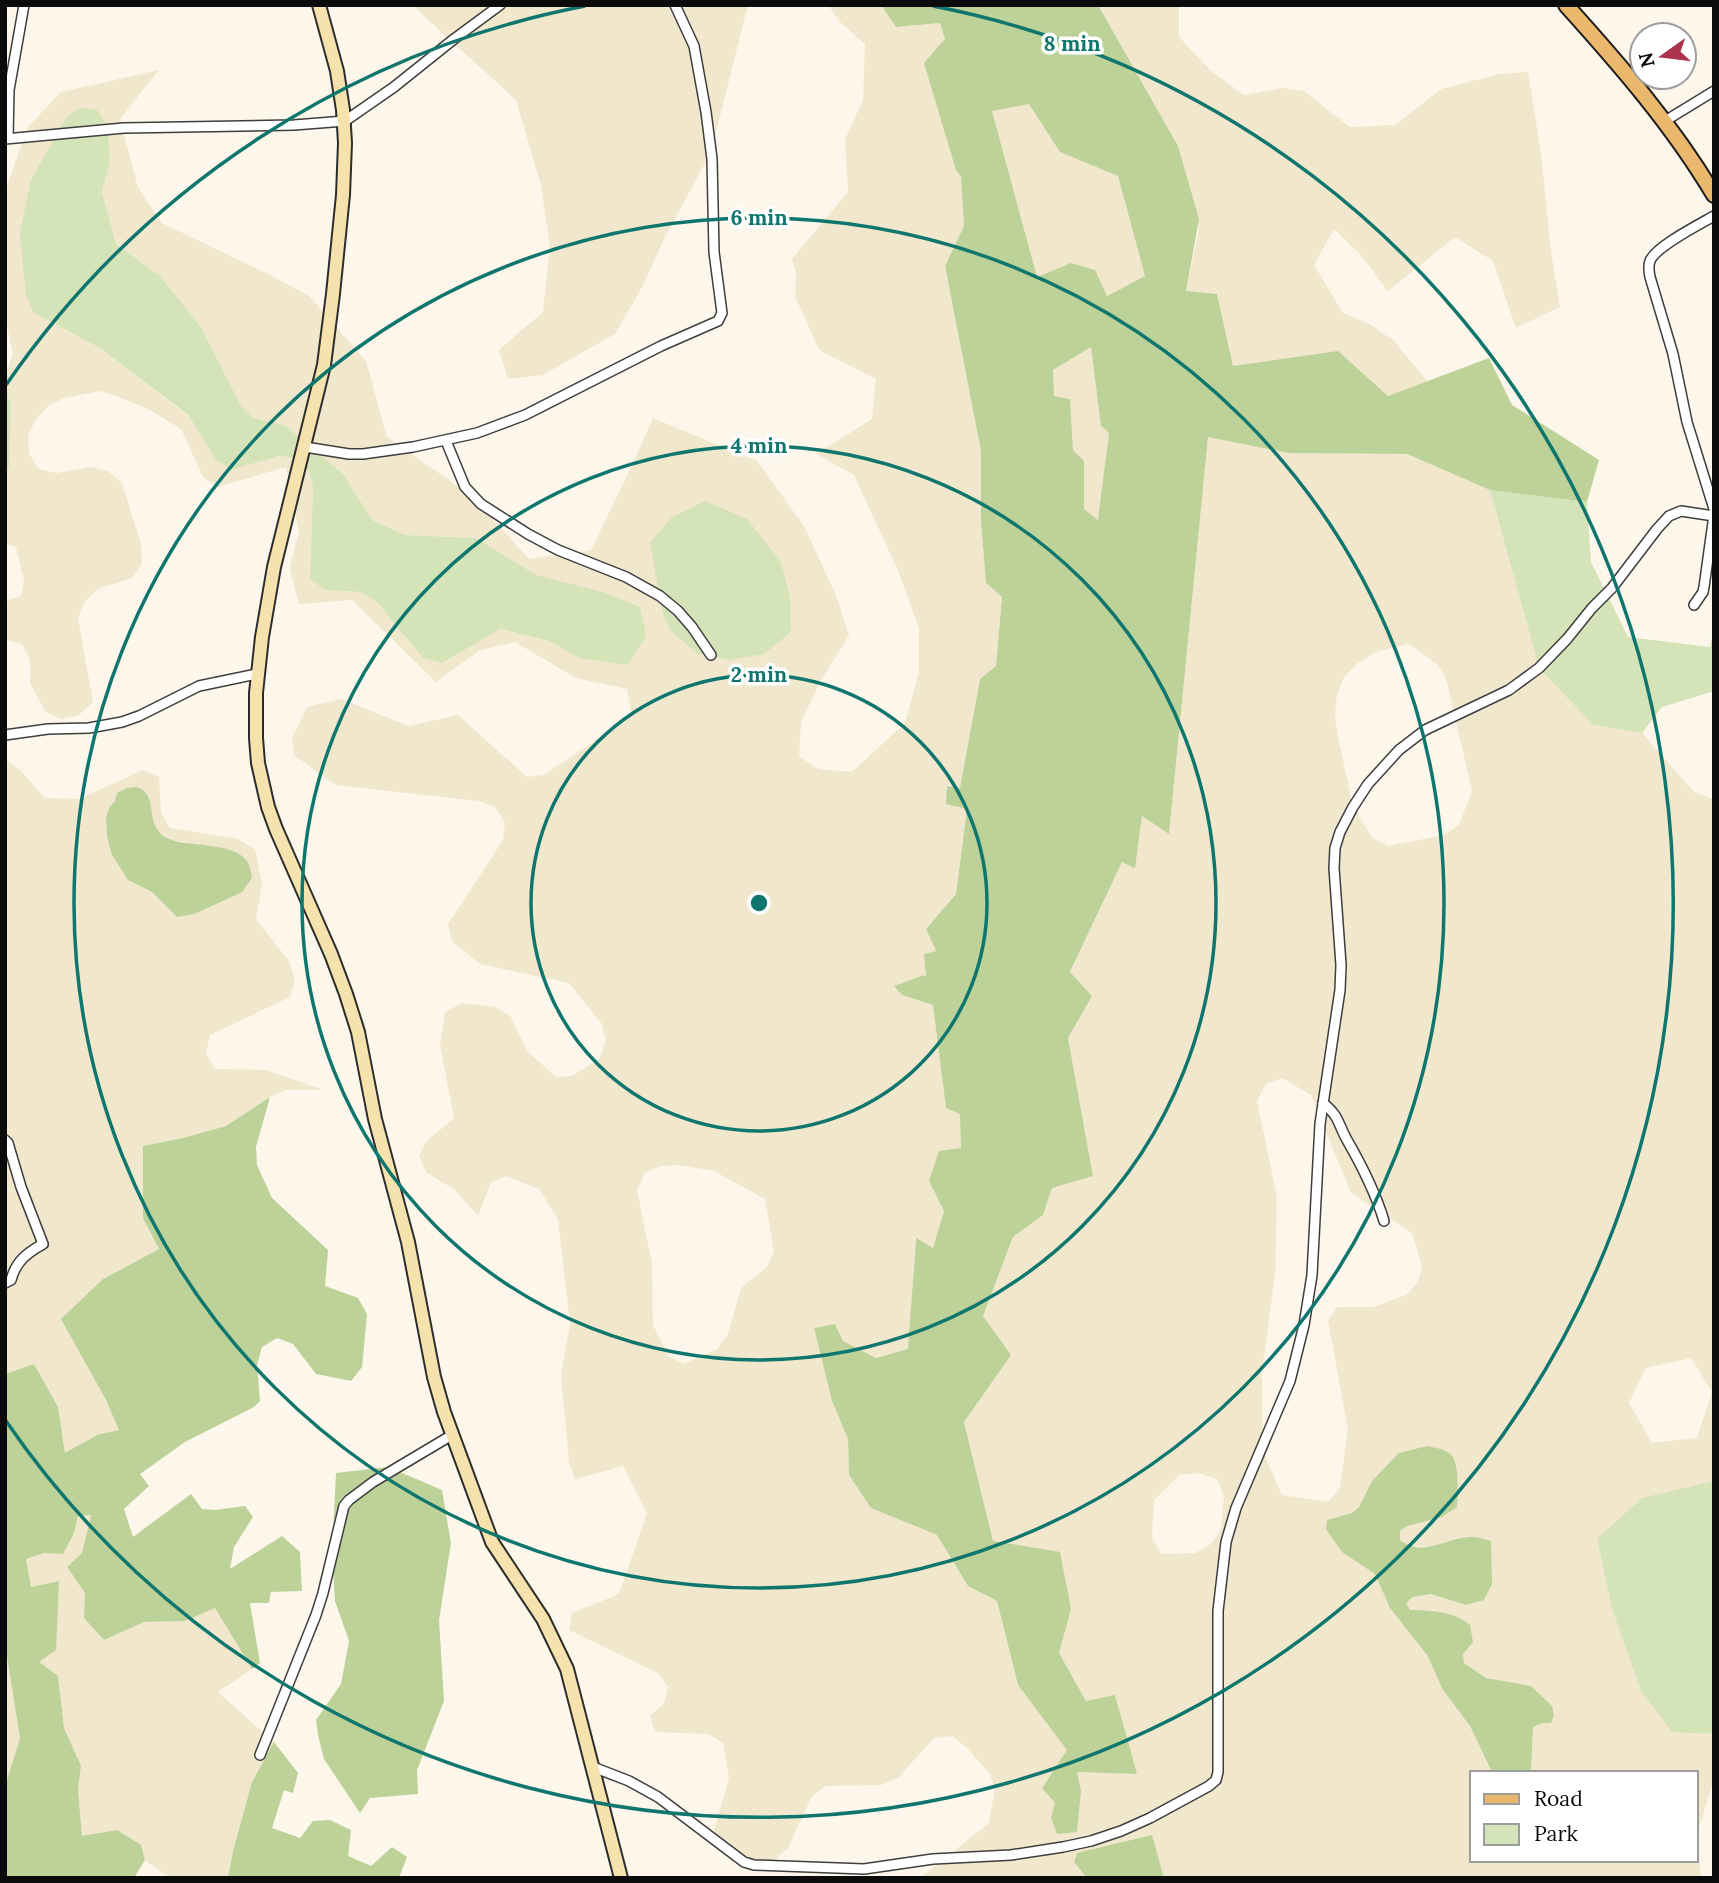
<svg xmlns="http://www.w3.org/2000/svg" width="1719" height="1883" font-family="Lora,serif">
	<style>
		.farmland { fill: #f0e7cd; fill-rule: evenodd }
		.green { fill: #d5e3b8 }
		.forest { fill: #bcd299; fill-rule: evenodd }
		.lines { fill: none; stroke-linecap: round; stroke-linejoin: round }
		.street-casing { stroke: #3e3e3e; stroke-width: 12 }
		.secondary-casing { stroke: #2d2d2d; stroke-width: 16 }
		.primary-casing { stroke: #1c1c1c; stroke-width: 18 }
		.street { stroke: #fff; stroke-width: 9 }
		.secondary { stroke: #f6e2ac; stroke-width: 12 }
		.primary { stroke: #eab86d; stroke-width: 14 }
		.ring { fill: none; stroke: #0f766e; stroke-width: 3.5 }
		.centre { fill: #0f766e; stroke: #fff; stroke-width: 3.5 }
		.ring-label { font-size: 21px; text-anchor: middle; font-weight: bold; fill: #0f766e; stroke: #fff; stroke-width: 7; stroke-linejoin: round; paint-order: stroke }
	</style>
	<rect width="100%" height="100%" fill="#fdf6ea"/>
	<g class="farmland">
		<polygon points="412,5 748,5 711,152 665,237 641,289 615,334 543,375 508,379 499,350 543,312 550,247 541,185 516,100"/>
		<path d="M828 5H881L896 27 940 23 945 39 961 176 964 226 945 266 981 451V522L986 583 1002 596 996 666 980 679 960 789 947 787 967 809 956 894 926 929 936 951 926 979 924 975 894 986 902 995 933 1005 946 1107 960 1114 961 1148 929 1181 944 1211 933 1249 915 1239 909 1349 876 1358 843 1341 835 1324 814 1328 832 1401 848 1439 849 1475 871 1508 937 1535 968 1586 997 1601 1018 1685 1068 1750 1042 1788 1077 1772 1136 1774 1115 1696 1086 1701 1059 1653 1071 1609 993 1541 964 1422 1010 1355 983 1316 1013 1237 1043 1215 1052 1188 1093 1176 1068 1038 1092 996 1070 973 1122 862 1135 867 1142 815 1169 833 1208 437 1289 453 1407 454 1490 490 1539 668 1593 725 1642 733 1694 792 1714 799V1481L1597 1540 1612 1609 1641 1691 1672 1731 1714 1734V1778L1699 1828 1698 1849 1701 1878H1164L1152 1836 1074 1862 1087 1878H920L989 1823 995 1789 989 1773 966 1747 952 1736 934 1738 898 1778 881 1785 825 1786 811 1798 788 1848 768 1866 754 1865 720 1845 714 1830 729 1778 723 1743 709 1734 655 1732 650 1715 664 1704 668 1687 658 1673 569 1630 572 1613 619 1594 647 1513 623 1466 575 1479 569 1463 561 1375 570 1324 558 1219 539 1189 507 1176 491 1182 478 1216 455 1190 426 1172 419 1156 426 1141 454 1119 440 1044 445 1012 462 1003 496 1007 511 1017 527 1051 556 1077 572 1076 599 1059 606 1041 602 1024 569 983 480 964 452 941 448 924 503 840 505 823 495 807 478 801 335 785 294 755 292 738 307 707 341 699 408 726 458 715 527 777 543 775 618 726 631 713 627 689 576 678 515 642 480 650 436 682 352 600 299 604 290 568 299 532 286 467 217 487 203 477 181 429 150 410 117 396 100 391 64 398 48 406 36 419 28 436 29 454 39 469 57 473 91 467 108 471 122 483 141 544 142 564 132 578 98 589 85 601 78 618 93 702 79 715 61 719 45 711 30 683V660L22 644 5 640V601L21 596 24 581 16 547 5 544V469H8L11 401 5 394V375L13 355 5 314V191L28 127 61 92 159 70 120 119 138 188 162 223 272 276 309 296 366 361 387 437 472 496 529 559 591 550 633 463 653 418 757 461 804 526 836 595 849 635 819 684 801 722 799 756 818 769 852 772 905 723 919 672V629L899 573 854 475 816 454 872 419 876 379 819 350 795 296 796 273 792 259 848 192 845 139 863 100 865 44 840 22ZM109 159 102 192 116 244 160 276 201 327 241 406 253 419 286 426 344 475 372 520 405 535 476 538 535 575 603 592 579 658 549 641 499 629 442 663 423 658 377 602 360 592 325 590 310 579 313 488 309 471 296 458 278 456 231 469 216 460 188 416 100 348 34 313ZM1408 644 1437 664 1446 678 1472 791 1459 825 1444 835 1388 846 1372 837 1353 807 1337 732 1335 714 1337 695 1344 677 1358 663 1376 652ZM1282 1078 1311 1095 1351 1193 1412 1233 1422 1266 1418 1282 1406 1295 1373 1307H1337L1328 1321 1348 1429 1340 1488 1328 1502 1282 1495 1262 1449V1371L1275 1276 1277 1197 1257 1101 1266 1084ZM679 1165 714 1171 765 1199 774 1251 767 1267 741 1288 728 1334 717 1349 685 1364 669 1357 653 1325 652 1264 637 1190 645 1173 661 1166ZM1691 1358 1712 1392 1697 1438 1652 1443 1629 1403 1646 1368ZM1197 1473 1217 1479 1224 1496 1221 1530 1211 1544 1195 1553 1161 1554 1152 1537 1154 1500 1179 1475ZM1372 1481 1442 1517 1407 1526 1400 1531V1540L1407 1546 1434 1547 1470 1536 1492 1584 1483 1600 1466 1605 1431 1594 1413 1597 1406 1603 1409 1610H1436L1463 1654 1464 1663 1486 1678 1531 1686 1542 1723 1533 1727 1531 1773H1696V1860H1472V1773H1494L1490 1768 1470 1726 1443 1690 1427 1655 1390 1608 1375 1574 1343 1552 1327 1520 1352 1513 1359 1507Z"/>
		<polygon points="1098,5 1179,5 1179,37 1211,71 1244,95 1282,88 1304,91 1350,127 1395,125 1441,89 1500,74 1528,72 1541,153 1551,251 1560,307 1516,328 1493,261 1455,237 1388,291 1360,254 1334,229 1314,265 1343,313 1371,325 1394,341 1427,381 1388,396 1337,352 1233,366 1217,294 1186,292 1199,228 1178,146"/>
		<polygon points="1029,103 1060,152 1118,176 1145,276 1106,296 1095,270 1071,263 1037,277 992,111"/>
		<polygon points="1091,347 1101,426 1109,433 1099,521 1084,509 1084,462 1073,450 1070,399 1054,396 1053,370"/>
		<path d="M5 759 20 770 45 798 79 799 143 770 159 777 161 813 170 828 238 839 255 849 262 884 256 919 289 961 295 980 290 997 210 1035 206 1053 215 1069 266 1070 323 1090H286L270 1097 226 1126 183 1138 143 1146V1218L159 1249 103 1279 105 1398 119 1430 97 1435 65 1454 58 1407 34 1364 5 1374ZM149 796 153 823 158 831 172 840 234 851 177 917 152 892 128 880 109 808 115 801Z"/>
		<polygon points="91,1515 82,1553 67,1567 85,1593 84,1618 144,1622 185,1621 215,1608 252,1669 218,1692 274,1742 252,1782 233,1851 228,1878 171,1878 145,1860 141,1845 82,1836 78,1790 81,1766 64,1728 58,1676 38,1662 58,1581 31,1588 26,1559 44,1553 74,1533 78,1516"/>
		<polygon points="5,1643 20,1739 5,1786"/>
	</g>
	<g class="green">
		<polygon points="80,108 97,110 107,125 110,159 102,192 116,244 160,276 201,327 241,406 253,418 286,426 344,475 372,520 405,535 476,538 536,575 603,592 640,607 646,636 628,665 579,658 549,641 500,629 442,663 423,658 377,602 360,592 325,590 310,579 313,488 309,471 296,458 278,456 231,470 216,460 188,415 100,348 34,313 26,296 20,233 31,180 66,118"/>
		<polygon points="5,394 11,401 9,469 5,469"/>
		<polygon points="1490,490 1587,502 1591,562 1628,637 1710,647 1714,626 1714,691 1662,707 1642,733 1593,725 1539,668"/>
		<polygon points="705,501 747,519 781,562 790,598 791,632 764,654 728,660 711,655 698,654 671,631 663,614 650,543 672,517"/>
		<polygon points="1714,1481 1714,1734 1672,1732 1641,1691 1612,1609 1597,1539 1642,1498"/>
	</g>
	<g class="forest">
		<path d="M881 5H1098L1178 146 1199 219 1186 291 1217 294 1233 366 1338 351 1388 396 1489 358 1512 405 1599 460 1587 502 1490 490 1407 454 1289 453 1208 437 1169 834 1142 816 1135 868 1122 862 1070 972 1092 996 1068 1038 1093 1176 1052 1188 1043 1215 1013 1237 983 1316 1011 1355 964 1422 993 1541 1060 1552 1071 1609 1059 1653 1086 1701 1115 1695 1137 1774 1077 1772 1081 1791 1077 1832 1057 1834 1051 1818 1055 1803 1042 1788 1067 1750 1018 1685 997 1601 968 1586 937 1535 871 1508 849 1475 848 1439 832 1401 814 1328 835 1324 843 1341 876 1358 908 1349 916 1238 933 1248 944 1211 929 1181 939 1151 961 1148 960 1114 946 1108 933 1005 902 995 894 986 924 975 926 977 924 954 936 951 926 929 956 894 967 809 946 804 947 786 960 788 980 679 996 666 1002 597 986 583 981 522V451L945 266 964 226 961 176 956 170 924 63 945 39 940 23 896 27ZM1029 104 1060 152 1118 176 1145 276 1107 296 1095 270 1071 263 1037 277 992 111ZM1091 347 1101 426 1109 433 1098 520 1084 509V461L1073 450 1070 399 1054 396 1053 370Z"/>
		<path d="M136 787C163 795 139 827 172 840 192 847 237 842 248 863 250 867 251 874 252 878L242 892 234 896 194 914 177 917 152 892 128 880 112 855 107 837 106 818 109 808 115 801 117 793 127 788Z"/>
		<polygon points="270,1097 256,1147 257,1165 272,1198 328,1250 325,1286 358,1298 367,1314 362,1367 351,1381 316,1374 293,1344 277,1338 262,1347 257,1365 260,1401 254,1407 185,1442 140,1474 149,1486 124,1509 133,1537 191,1494 202,1509 215,1510 245,1506 253,1517 234,1547 230,1569 282,1536 300,1552 302,1591 271,1592 269,1603 250,1603 260,1663 252,1669 215,1608 185,1621 144,1622 104,1640 84,1618 85,1593 67,1567 82,1553 91,1515 78,1516 74,1533 63,1554 44,1553 26,1559 31,1587 59,1581 56,1650 39,1662 58,1676 64,1728 81,1766 78,1790 82,1836 117,1830 141,1845 145,1860 134,1878 5,1878 5,1786 20,1739 5,1643 5,1374 34,1364 58,1407 65,1453 97,1435 119,1430 105,1398 61,1319 103,1279 159,1249 143,1218 143,1146 183,1138 226,1126"/>
		<path d="M1427 1446C1435 1448 1448 1449 1453 1457 1459 1467 1458 1495 1457 1507L1442 1517 1407 1526 1400 1531V1540C1422 1558 1447 1538 1469 1537 1476 1536 1485 1540 1491 1541L1492 1584 1484 1600 1466 1605 1431 1594 1413 1597 1406 1603 1410 1610C1431 1610 1452 1611 1470 1625L1473 1642 1463 1654 1464 1663 1486 1678 1531 1686 1552 1706 1554 1715 1551 1723H1542L1533 1727 1531 1773H1494L1490 1768 1470 1726 1443 1690 1427 1655 1390 1608 1375 1574 1342 1552 1326 1529 1327 1520 1352 1513 1359 1507 1372 1481 1399 1453Z"/>
		<polygon points="388,1467 442,1490 451,1543 439,1620 444,1701 417,1770 418,1794 370,1798 360,1813 324,1759 318,1735 316,1720 341,1684 349,1641 335,1601 332,1555 336,1473"/>
		<polygon points="274,1742 298,1773 293,1793 284,1790 272,1828 300,1838 313,1821 330,1820 351,1830 348,1856 371,1866 392,1847 407,1857 399,1878 228,1878 233,1851 252,1782"/>
		<polygon points="1152,1835 1164,1878 1087,1878 1074,1862 1077,1853"/>
	</g>
	<g class="lines">
		<g class="street-casing">
			<g id="street">
				<polyline points="1665,121 1714,91"/>
				<polyline points="8,138 9,90 24,5"/>
				<polyline points="5,139 124,128 294,125 345,121 394,87 454,39 500,5"/>
				<path d="M1714 216C1700 224 1655 247 1650 261 1648 266 1649 272 1650 277L1673 354 1687 422 1714 509"/>
				<polyline points="446,441 465,487 481,504 528,534 558,550 626,577 660,596 678,611 692,627 711,655"/>
				<polyline points="305,447 349,454 363,454 413,447 477,433 525,415 661,346 718,321 722,313 714,252 712,159 706,112 694,46 675,5"/>
				<polyline points="1694,605 1703,592 1704,587 1714,515"/>
				<polyline points="5,735 48,729 89,728 122,722 139,716 199,686 257,674"/>
				<path d="M1323 1103C1340 1117 1337 1122 1347 1140 1362 1166 1375 1191 1384 1221"/>
				<path d="M5 1140 8 1143 21 1187 43 1244C27 1253 16 1261 11 1280L5 1283"/>
				<polyline points="260,1755 316,1615 323,1593 344,1506 349,1500 373,1482 452,1435"/>
				<polyline points="593,1767 629,1781 658,1797 744,1862 754,1865 864,1869 933,1859 1011,1855 1063,1847 1091,1841 1121,1831 1150,1818 1209,1786 1216,1780 1218,1772 1218,1611 1226,1542 1236,1508 1290,1381 1304,1325 1312,1275 1320,1124 1340,990 1341,965 1334,868 1335,848 1340,832 1353,807 1368,784 1399,750 1425,730 1509,690 1539,668 1567,639 1592,608 1612,588 1657,529 1669,516 1681,511 1714,516"/>
			</g>
		</g>
		<g class="secondary-casing">
			<polyline id="secondary" points="319,5 337,71 343,110 345,143 343,195 333,294 324,365 274,567 262,637 256,693 256,738 258,763 268,807 276,829 331,954 346,994 358,1032 375,1119 408,1242 434,1377 444,1412 492,1542 543,1619 567,1669 621,1878"/>
		</g>
		<g class="primary-casing">
			<path id="primary" d="M1566 5C1620 65 1673 126 1714 195"/>
		</g>
		<use href="#street" class="street"/>
		<use href="#secondary" class="secondary"/>
		<use href="#primary" class="primary"/>
	</g>
	<g class="ring">
		<circle cx="759" cy="903" r="228"/>
		<circle cx="759" cy="903" r="457"/>
		<circle cx="759" cy="903" r="685"/>
		<path d="M6 385A914 914 0 0 1 585 6M933 6A914 914 0 1 1 6 1421"/>
	</g>
	<circle cx="759" cy="903" r="10" class="centre"/>
	<g class="ring-label">
		<text x="1072" y="51">8 min</text>
		<text x="759" y="225">6 min</text>
		<text x="759" y="453">4 min</text>
		<text x="759" y="682">2 min</text>
	</g>
	<rect width="1719" height="1883" fill="none" stroke="#0b0b0b" stroke-width="14"/>
	<rect x="1470" y="1771" width="228" height="91" fill="#ffffff" stroke="#9d9d9d" stroke-width="2"/>
	<rect x="1484" y="1794" width="35" height="10" fill="#eab86d" stroke="#9d9d9d" stroke-width="2"/>
	<text x="1534" y="1806" font-size="21" fill="#0b0b0b">Road</text>
	<rect x="1484" y="1824" width="35" height="21" fill="#d5e3b8" stroke="#9d9d9d" stroke-width="2"/>
	<text x="1534" y="1841" font-size="21" fill="#0b0b0b">Park</text>
	<g transform="translate(1663 56) rotate(256)"><circle r="33" fill="#ffffff" stroke="#9d9d9d" stroke-width="2"/>
	<path d="M0-5L12 26L0 18L-12 26Z" fill="#ab324b"/>
	<text y="-10" font-size="19" font-weight="bold" text-anchor="middle" fill="#0b0b0b">N</text>
	</g>
</svg>
